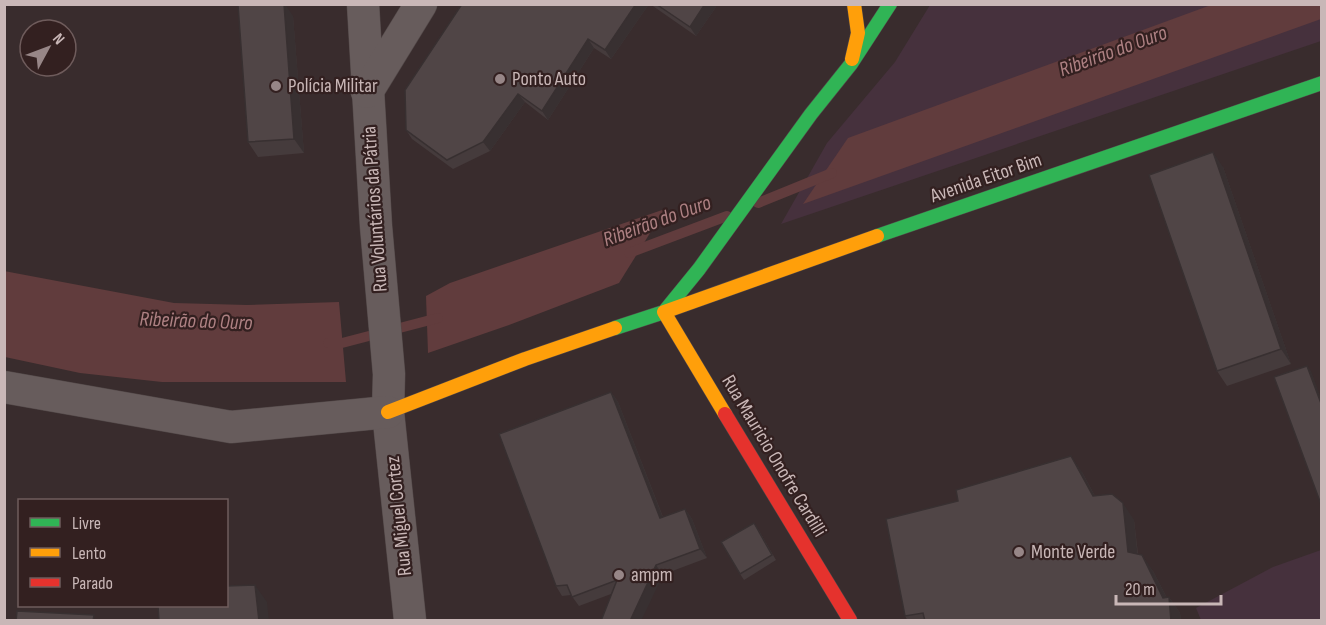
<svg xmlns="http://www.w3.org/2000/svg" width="1326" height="625" font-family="'Sofia Sans Condensed',sans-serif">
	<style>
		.green { fill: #46313d }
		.water { fill: #613c3d }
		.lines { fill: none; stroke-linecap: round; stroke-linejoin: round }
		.stream { stroke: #613c3d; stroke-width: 10 }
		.street-casing { stroke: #524848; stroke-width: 33 }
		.fast-casing { stroke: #524848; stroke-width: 15 }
		.slow-casing { stroke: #524848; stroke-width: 15 }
		.jam-casing { stroke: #524848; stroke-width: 15 }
		.street { stroke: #675c5c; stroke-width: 32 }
		.fast { stroke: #30b455; stroke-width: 14 }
		.slow { stroke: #ff9f0a; stroke-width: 14 }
		.jam { stroke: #e5322d; stroke-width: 14 }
		.wall { fill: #453b3c }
		.shaded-wall { fill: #383031 }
		.building { fill: #504546; stroke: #383031; stroke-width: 1.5 }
		.poi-dot { fill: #978687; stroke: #332020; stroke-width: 2 }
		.labels { text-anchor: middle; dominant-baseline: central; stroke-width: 4.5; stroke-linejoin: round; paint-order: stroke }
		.poi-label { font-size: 20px; fill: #c9b7b7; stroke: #332020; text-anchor: start }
		.street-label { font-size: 20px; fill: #c9b7b7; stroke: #332020 }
		.water-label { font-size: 21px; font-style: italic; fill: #ae8183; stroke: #332020 }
	</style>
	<rect width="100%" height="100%" fill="#392c2d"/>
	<g class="green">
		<polygon points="930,5 1321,5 1321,41 781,224 827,143 895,62"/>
		<polygon points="1321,550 1321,620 1201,620 1196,608 1273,567"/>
	</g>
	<g class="water">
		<polygon points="1211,5 1321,5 1321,19 803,204 848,138"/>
		<polygon points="665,209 619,283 509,325 428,353 426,296 450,283"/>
		<polygon points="4,271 174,303 247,305 339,302 346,382 162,382 80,373 5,357"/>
	</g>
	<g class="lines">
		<g class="stream">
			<polyline points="758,203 832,173"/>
			<polyline points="629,253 727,216"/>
			<polyline points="328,343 342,343 438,318"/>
		</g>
		<g class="street-casing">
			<g id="street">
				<polyline points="363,4 376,226 389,374 388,412 410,620"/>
				<polyline points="367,92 421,4"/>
				<polyline points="4,387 231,427 388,412"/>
			</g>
		</g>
		<g class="fast-casing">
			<g id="fast">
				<polyline points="877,236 1322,83"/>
				<polyline points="615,328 664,312 699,269 811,114 851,64 890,4"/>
			</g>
		</g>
		<g class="slow-casing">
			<g id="slow">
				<polyline points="852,59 858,33 854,4"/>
				<polyline points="388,412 525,359 615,328"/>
				<polyline points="725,414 664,312 877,236"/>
			</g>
		</g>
		<g class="jam-casing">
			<polyline id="jam" points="725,414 850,620"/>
		</g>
		<use href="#street" class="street"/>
		<use href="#fast" class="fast"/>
		<use href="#slow" class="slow"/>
		<use href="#jam" class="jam"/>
	</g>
	<g class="wall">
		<polygon points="462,4 649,4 611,59 594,48 548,120 525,102 490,151 453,169 412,139 406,130"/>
		<polygon points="650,4 716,4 716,7 696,36"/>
		<polygon points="293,16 304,153 258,157 248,142"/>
		<polygon points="1223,167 1291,364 1227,386 1217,371"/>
		<polygon points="611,392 618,402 663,517 685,509 692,519 707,558 579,606 571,595 562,596 556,586"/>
		<polygon points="1082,472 1095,496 1134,520 1138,554 1153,571 1167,598 1169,597 1180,613 1181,621 908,621 905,616"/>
		<polygon points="758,529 776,560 744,580 740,574"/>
	</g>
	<g class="shaded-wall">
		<polygon points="284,4 285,4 293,16 304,153 294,139"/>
		<polygon points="636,4 649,4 611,59 605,50"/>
		<polygon points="705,4 716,4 716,7 696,36 690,27"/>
		<polygon points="588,39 594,48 548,120 542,111"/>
		<polygon points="518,94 525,102 490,151 483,142"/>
		<polygon points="1213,152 1223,167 1291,364 1281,349"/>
		<polygon points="1307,366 1311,371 1322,401 1322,406"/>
		<polygon points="611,392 618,402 667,528 660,518"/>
		<polygon points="1071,456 1082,472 1104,513 1093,496"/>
		<polygon points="1123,503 1134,520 1139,569 1128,552"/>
		<polygon points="685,509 692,519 707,558 700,549"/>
		<polygon points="1142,555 1153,571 1170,604 1169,597 1180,613 1181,621 1171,621 1163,598"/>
		<polygon points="656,565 663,575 641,621 630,621"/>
		<polygon points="255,585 267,602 269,621 259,621"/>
	</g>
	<g class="building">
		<polygon points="247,4 284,4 294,139 248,142 238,5"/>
		<polygon points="462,4 636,4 605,50 588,39 542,111 518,94 483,142 447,160 406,130 405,90"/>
		<polygon points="656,4 705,4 690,27"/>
		<polygon points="1213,152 1281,349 1217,371 1149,175"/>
		<polygon points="1307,366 1322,406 1322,507 1274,377"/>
		<polygon points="611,392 660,518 685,509 700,549 656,565 630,621 601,621 617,580 572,597 567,585 556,586 499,434"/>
		<polygon points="1071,456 1093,496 1112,494 1123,503 1128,552 1142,555 1163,598 1169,597 1171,621 925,621 923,613 905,616 886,519 958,501 956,490"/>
		<polygon points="754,523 772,555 740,574 721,542"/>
		<polygon points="255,585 259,621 159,621 158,606 226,606 226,586"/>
		<polygon points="17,611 94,615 93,621 16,621"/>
	</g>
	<g class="poi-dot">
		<circle cx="500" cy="79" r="6"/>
		<circle cx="276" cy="86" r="6"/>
		<circle cx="1019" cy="552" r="6"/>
		<circle cx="619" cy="575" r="6"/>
	</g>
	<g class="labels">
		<g class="poi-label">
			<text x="512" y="79">Ponto Auto</text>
			<text x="288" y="86">Polícia Militar</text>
			<text x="1031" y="552">Monte Verde</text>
			<text x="631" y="575">ampm</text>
		</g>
		<g class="street-label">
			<text transform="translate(986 178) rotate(-19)">Avenida Eitor Bim</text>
			<text transform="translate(375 209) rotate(-94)">Rua Voluntários da Pátria</text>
			<text transform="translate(774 456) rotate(59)">Rua Mauricio Onofre Cardilli</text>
			<text transform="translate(399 516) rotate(-96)">Rua Miguel Cortez</text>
		</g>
		<g class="water-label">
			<text transform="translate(1113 51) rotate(-20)">Ribeirão do Ouro</text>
			<text transform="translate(657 221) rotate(-20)">Ribeirão do Ouro</text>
			<text transform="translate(196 321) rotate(2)">Ribeirão do Ouro</text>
		</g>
	</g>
	<rect width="1326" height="625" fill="none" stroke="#c9b7b7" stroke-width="12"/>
	<rect x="18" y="499" width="210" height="108" fill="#332020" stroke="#6f5c5c" stroke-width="1.5"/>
	<rect x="30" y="518" width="30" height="9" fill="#30b455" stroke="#6f5c5c" stroke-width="1.5"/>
	<text x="72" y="529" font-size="18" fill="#c9b7b7">Livre</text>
	<rect x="30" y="548" width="30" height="9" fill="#ff9f0a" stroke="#6f5c5c" stroke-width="1.5"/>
	<text x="72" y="559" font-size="18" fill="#c9b7b7">Lento</text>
	<rect x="30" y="578" width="30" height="9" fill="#e5322d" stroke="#6f5c5c" stroke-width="1.5"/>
	<text x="72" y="589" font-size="18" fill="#c9b7b7">Parado</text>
	<g transform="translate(48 48) rotate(49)"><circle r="28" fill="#332020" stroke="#6f5c5c" stroke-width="1.5"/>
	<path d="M0-4.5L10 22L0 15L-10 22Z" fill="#978687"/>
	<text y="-9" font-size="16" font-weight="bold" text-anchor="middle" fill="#c9b7b7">N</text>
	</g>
	<path d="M1116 595v9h105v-9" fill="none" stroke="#c9b7b7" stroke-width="3"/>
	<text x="1125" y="595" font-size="18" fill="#c9b7b7" stroke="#332020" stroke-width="4.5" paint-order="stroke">20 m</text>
</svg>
